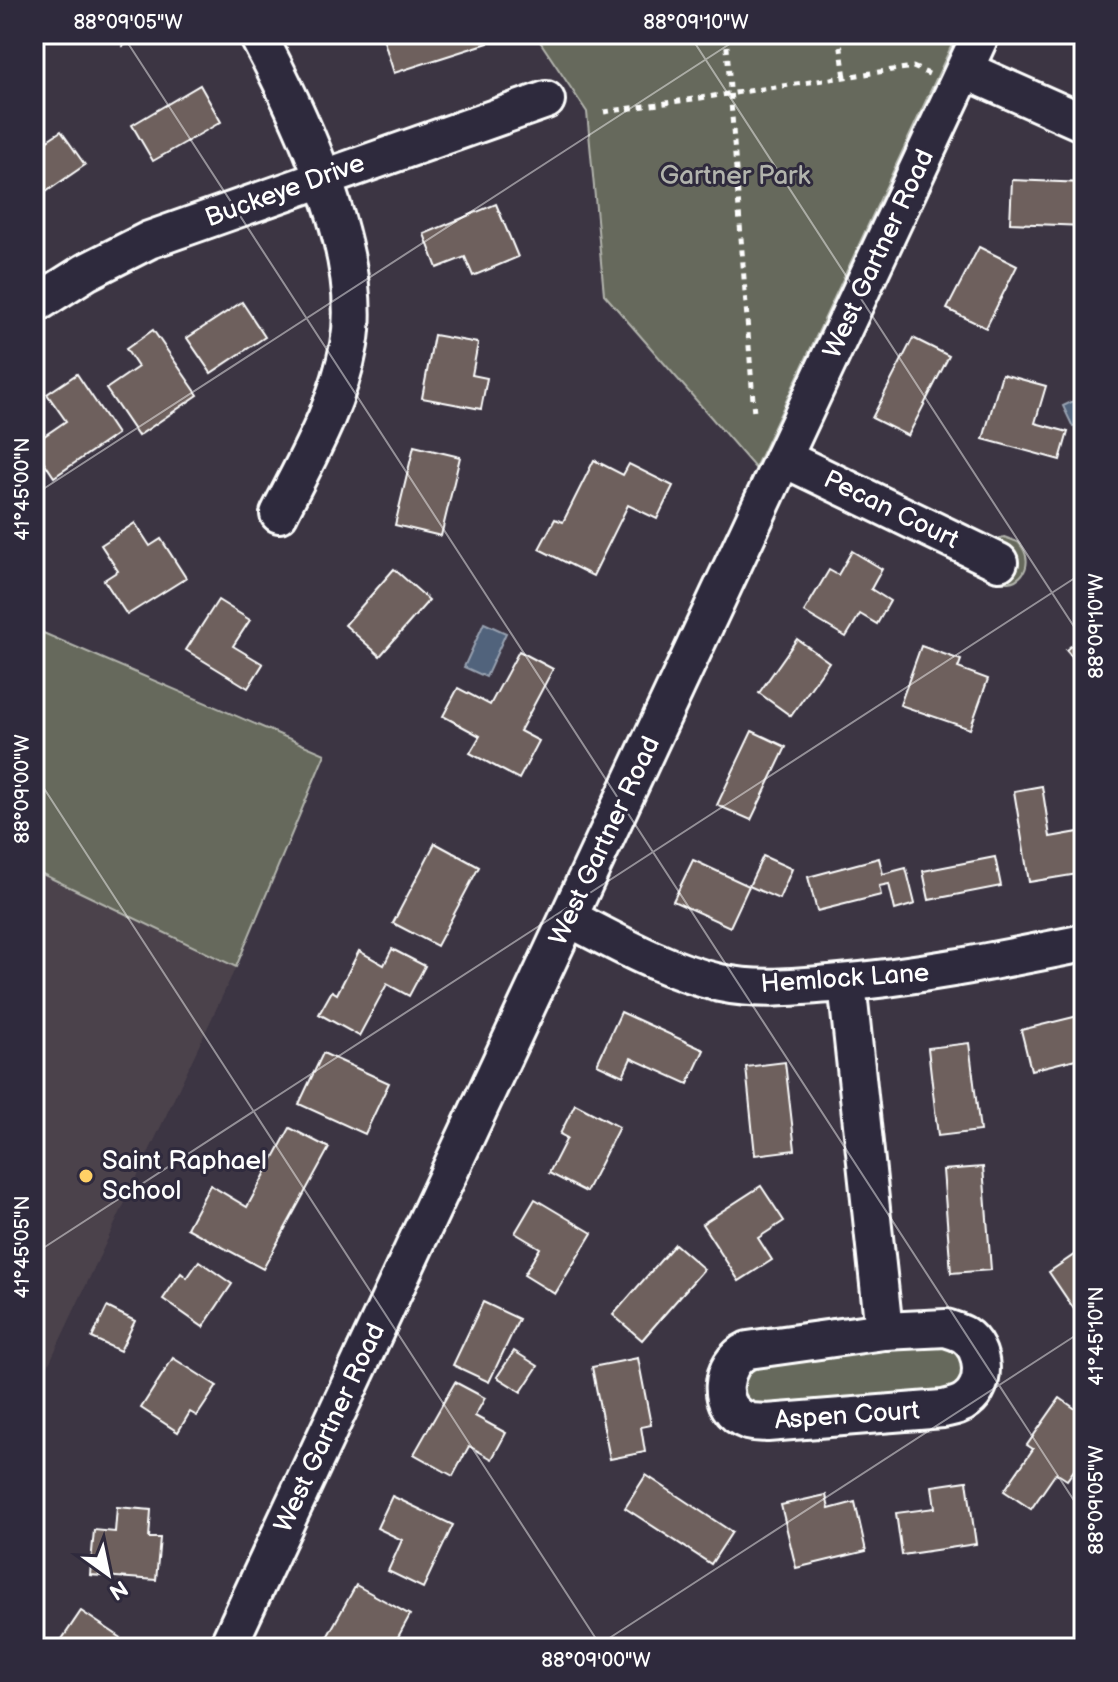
<svg xmlns="http://www.w3.org/2000/svg" width="1118" height="1682" font-family="'Balsamiq Sans',sans-serif">
	<style>
		.built { fill: #4b424b }
		.green { fill: #66695b; stroke: #b2b4ad; stroke-width: 2 }
		.water { fill: #51637c; stroke: #97a1b0; stroke-width: 2 }
		.building { fill: #6e615d; stroke: #fff; stroke-width: 2 }
		.lines { fill: none; stroke-linecap: round; stroke-linejoin: round }
		.minor-casing { stroke: #fff; stroke-width: 42 }
		.path { stroke: #fff; stroke-width: 5; stroke-dasharray: 6 6; stroke-linecap: butt }
		.minor { stroke: #2f2a3d; stroke-width: 36 }
		.ticks { fill: none; stroke: #fff; stroke-width: 2; stroke-opacity: 0.45 }
		.poi-dot { fill: #ffd166; stroke: #2f2a3d; stroke-width: 3 }
		.labels { text-anchor: middle; dominant-baseline: central; stroke-width: 6; stroke-linejoin: round; paint-order: stroke }
		.park-label { font-size: 26px; fill: #b2b4ad; stroke: #2f2a3d }
		.street-label { font-size: 26px; fill: #fff; stroke: #2f2a3d }
		.poi-label { font-size: 26px; fill: #fff; stroke: #2f2a3d; text-anchor: start }
		.neatline { fill: none; stroke: #fff; stroke-width: 3 }
		.ticks-label { font-size: 20px; text-anchor: middle; fill: #fff }
	</style>
	<rect width="100%" height="100%" fill="#3c3543"/>
	<filter id="ink" filterUnits="userSpaceOnUse"><feTurbulence type="fractalNoise" baseFrequency=".0125" numOctaves="2"/><feDisplacementMap in="SourceGraphic" scale="16" xChannelSelector="R" yChannelSelector="G"/><feConvolveMatrix kernelMatrix="1 2 1 2 8 2 1 2 1" color-interpolation-filters="sRGB"/></filter>
	<g filter="url(#ink)">
		<polygon class="built" points="34,629 325,754 236,967 38,1387 34,1385"/>
		<g class="green">
			<polygon points="535,34 957,34 755,468 604,294 587,112"/>
			<path d="M1004 537 1018 542C1040 565 1016 594 990 577L993 540Z"/>
			<polygon points="34,629 325,754 236,967 34,870"/>
			<polygon points="947,1340 970,1355 959,1389 764,1410 745,1400 740,1379 749,1365"/>
		</g>
		<g class="water">
			<polygon points="1084,396 1084,422 1073,427 1063,406"/>
			<polygon points="484,623 506,633 486,677 464,667"/>
		</g>
		<g class="building">
			<polygon points="116,34 142,34 123,46"/>
			<polygon points="386,34 485,34 488,43 394,73 382,35"/>
			<polygon points="200,85 221,122 153,161 132,125"/>
			<polygon points="61,131 85,165 34,200 34,149"/>
			<polygon points="1012,180 1084,183 1084,226 1010,223"/>
			<polygon points="496,204 518,257 473,276 465,257 437,268 424,234"/>
			<polygon points="979,247 1017,266 986,328 947,309"/>
			<polygon points="242,302 265,337 211,373 187,338"/>
			<polygon points="153,330 198,395 138,436 106,389 138,367 126,349"/>
			<polygon points="434,335 478,343 472,375 487,378 481,409 422,398"/>
			<polygon points="913,338 949,356 908,436 872,418"/>
			<polygon points="77,374 117,434 54,477 34,447 34,443 66,421 47,394"/>
			<polygon points="1002,374 1046,386 1035,423 1068,432 1060,460 983,439"/>
			<polygon points="414,446 460,457 441,536 395,525"/>
			<polygon points="594,460 623,475 629,464 673,486 657,519 628,505 593,576 539,549 555,519 563,522"/>
			<polygon points="135,523 150,546 161,539 186,578 127,615 104,580 118,571 101,545"/>
			<polygon points="852,551 882,569 871,589 890,601 877,624 860,614 846,637 804,612 829,570 838,575"/>
			<polygon points="394,569 429,600 380,656 345,625"/>
			<polygon points="218,600 250,620 233,646 263,664 248,688 186,650"/>
			<polygon points="1084,635 1084,671 1066,650"/>
			<polygon points="797,639 829,662 791,716 759,693"/>
			<polygon points="921,646 961,660 958,668 988,679 970,729 900,705"/>
			<polygon points="519,651 553,669 520,731 539,741 519,779 470,753 480,736 443,716 458,688 490,705"/>
			<polygon points="752,731 786,747 751,820 717,805"/>
			<polygon points="1042,786 1050,837 1084,831 1084,873 1029,882 1014,791"/>
			<polygon points="435,843 479,867 437,946 393,923"/>
			<polygon points="763,856 792,869 779,899 749,886"/>
			<polygon points="995,857 1001,886 929,900 923,871"/>
			<polygon points="879,858 883,874 906,868 915,904 895,910 889,884 879,886 881,895 817,911 808,877"/>
			<polygon points="693,860 749,886 730,927 673,901"/>
			<polygon points="392,949 425,966 409,996 387,984 359,1036 319,1014 332,991 337,994 359,951 384,965"/>
			<polygon points="621,1012 704,1050 688,1084 631,1058 623,1076 597,1064"/>
			<polygon points="1082,1015 1084,1057 1031,1070 1021,1030"/>
			<polygon points="969,1043 980,1131 938,1136 928,1048"/>
			<polygon points="323,1053 389,1083 365,1134 299,1104"/>
			<polygon points="785,1062 795,1150 755,1155 746,1067"/>
			<polygon points="575,1104 619,1127 586,1192 549,1173 567,1138 560,1134"/>
			<polygon points="290,1128 329,1148 263,1269 187,1228 210,1185 247,1207"/>
			<polygon points="983,1167 991,1270 951,1273 943,1170"/>
			<polygon points="761,1186 784,1221 758,1238 772,1260 739,1281 702,1224"/>
			<polygon points="535,1199 592,1233 555,1294 524,1275 540,1248 515,1233"/>
			<polygon points="675,1244 704,1269 642,1340 613,1315"/>
			<polygon points="1084,1248 1084,1302 1074,1309 1049,1272"/>
			<polygon points="199,1261 232,1284 203,1327 163,1299 181,1273 187,1278"/>
			<polygon points="483,1302 519,1319 489,1382 453,1365"/>
			<polygon points="107,1307 135,1321 120,1351 92,1338"/>
			<polygon points="514,1351 538,1366 521,1392 497,1377"/>
			<polygon points="173,1358 217,1386 197,1416 190,1412 178,1432 141,1408"/>
			<polygon points="638,1358 651,1425 641,1427 645,1452 610,1459 592,1367"/>
			<polygon points="455,1382 485,1398 475,1416 506,1433 492,1459 469,1446 453,1476 414,1454"/>
			<polygon points="1060,1398 1084,1415 1084,1456 1067,1480 1056,1473 1031,1509 1004,1491 1033,1449 1027,1445"/>
			<polygon points="646,1475 732,1532 711,1564 625,1508"/>
			<polygon points="967,1481 976,1544 902,1555 896,1513 935,1508 932,1486"/>
			<polygon points="826,1495 829,1509 855,1502 866,1551 796,1568 781,1505"/>
			<polygon points="392,1496 453,1525 423,1588 388,1571 402,1540 377,1528"/>
			<polygon points="117,1507 151,1510 149,1538 160,1538 156,1580 90,1575 94,1530 115,1532"/>
			<polygon points="356,1585 410,1615 392,1648 374,1639 369,1648 321,1648"/>
			<polygon points="81,1611 120,1637 113,1648 56,1648"/>
		</g>
		<g class="lines">
			<g class="minor-casing">
				<g id="minor">
					<path d="M257 34C300 115 366 253 349 345 338 406 306 460 279 514"/>
					<polyline points="965,70 1084,123"/>
					<polyline points="34,305 86,272 149,240 546,100"/>
					<polyline points="783,458 999,562"/>
					<path d="M569 918C617 943 667 971 720 983 757 991 794 987 830 984 916 977 999 960 1084 943"/>
					<polyline points="847,983 884,1331"/>
					<path d="M946 1328C951 1330 959 1332 964 1335 985 1349 987 1385 967 1400 960 1406 951 1407 943 1409L767 1423C761 1422 753 1423 748 1421 714 1409 720 1363 748 1350L884 1331Z"/>
					<polyline points="227,1648 981,34"/>
				</g>
			</g>
			<g class="path">
				<polyline points="726,34 754,414"/>
				<polyline points="839,34 845,78"/>
				<polyline points="604,112 913,67 929,74"/>
			</g>
			<use href="#minor" class="minor"/>
		</g>
	</g>
	<path class="ticks" d="M122 34 1084 1516M689 34 1084 642M34 495 745 34M34 773 602 1648M34 1254 1084 572M34 1647V1648M594 1648 1084 1330"/>
	<circle class="poi-dot" cx="86" cy="1176" r="8"/>
	<g class="labels">
		<g class="park-label">
			<text x="735" y="176">Gartner Park</text>
		</g>
		<g class="street-label">
			<text transform="translate(285 191) rotate(-20)">Buckeye Drive</text>
			<text transform="translate(879 254) rotate(-65)">West Gartner Road</text>
			<text transform="translate(891 510) rotate(26)">Pecan Court</text>
			<text transform="translate(605 841) rotate(-65)">West Gartner Road</text>
			<text transform="translate(845 979) rotate(-4)">Hemlock Lane</text>
			<text transform="translate(847 1416) rotate(-4)">Aspen Court</text>
			<text transform="translate(330 1428) rotate(-65)">West Gartner Road</text>
		</g>
		<g class="poi-label">
			<text x="102" y="1161">Saint Raphael<tspan x="102" dy="30">School</tspan></text>
		</g>
	</g>
	<rect width="1118" height="1682" fill="none" stroke="#2f2a3d" stroke-width="88"/>
	<g transform="translate(108 1574) rotate(147)" stroke="#2f2a3d" stroke-width="6" paint-order="stroke">
	<path d="M0-6L14 30L0 20L-14 30Z" fill="#ffffff"/>
	<text y="-12" font-size="22" font-weight="bold" text-anchor="middle" fill="#ffffff">N</text>
	</g>
	<rect x="44" y="44" width="1030" height="1594" class="neatline"/>
	<g class="ticks-label">
		<text x="128" y="29">88°09'05"W</text>
		<text x="696" y="29">88°09'10"W</text>
		<text transform="translate(22 489) rotate(-90)" y="7">41°45'00"N</text>
		<text transform="translate(1096 626) rotate(-90)" y="7">88°09'10"W</text>
		<text transform="translate(22 789) rotate(-90)" y="7">88°09'00"W</text>
		<text transform="translate(22 1247) rotate(-90)" y="7">41°45'05"N</text>
		<text transform="translate(1096 1336) rotate(-90)" y="7">41°45'10"N</text>
		<text transform="translate(1096 1500) rotate(-90)" y="7">88°09'05"W</text>
		<text x="596" y="1667">88°09'00"W</text>
	</g>
</svg>
